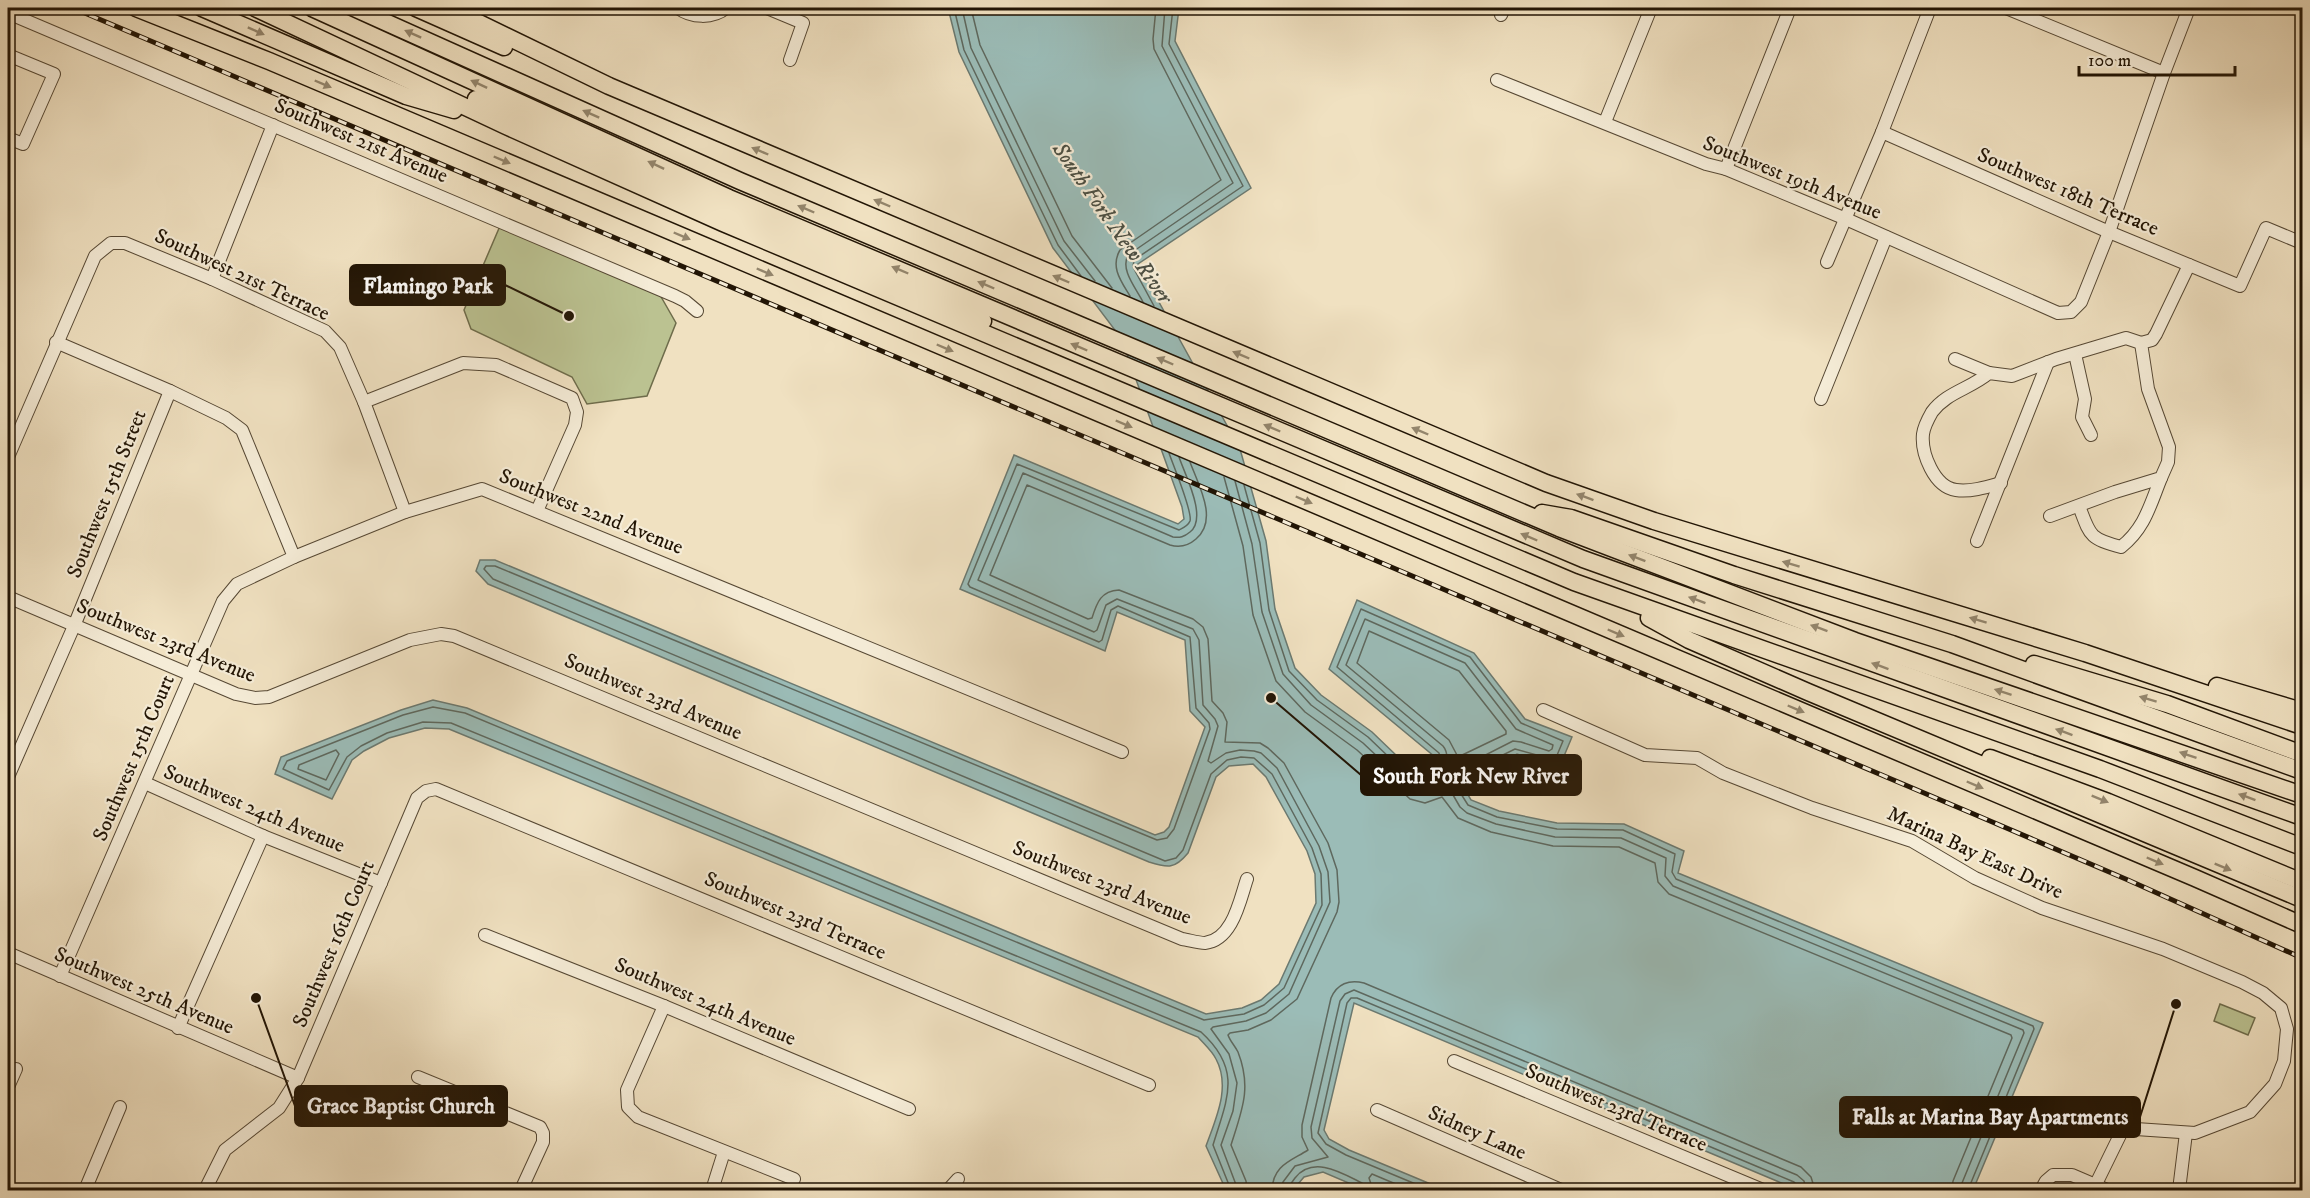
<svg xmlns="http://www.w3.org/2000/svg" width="2310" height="1198" font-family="'IM FELL DW Pica',serif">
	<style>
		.green { fill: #bbc291; stroke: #6e6c4b; stroke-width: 1.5 }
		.water { fill: #9bbcb7; stroke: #6b7970; stroke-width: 1.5 }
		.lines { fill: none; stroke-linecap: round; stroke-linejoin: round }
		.shore { stroke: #5e685e; stroke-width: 1.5 }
		.minor-casing { stroke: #564834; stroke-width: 14 }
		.highway-casing { stroke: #221505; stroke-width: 19 }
		.minor { stroke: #f5ecd7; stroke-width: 12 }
		.highway { stroke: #f0e1c1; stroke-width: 16 }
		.rail-casing { stroke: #221505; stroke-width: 5 }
		.rail { stroke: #f5ecd7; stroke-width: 3; stroke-dasharray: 9; stroke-linecap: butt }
		.oneway { fill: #93856c }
		.labels { text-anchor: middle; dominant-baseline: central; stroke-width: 4.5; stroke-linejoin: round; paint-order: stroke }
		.street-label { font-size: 21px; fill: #221505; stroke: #f5ecd7 }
		.water-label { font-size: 22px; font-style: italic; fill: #4c4f43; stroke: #f5ecd7 }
		.leader { fill: none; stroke: #221505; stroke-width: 2 }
		.callout-dot { fill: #221505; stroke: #f5ecd7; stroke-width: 2 }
		.callout { fill: #221505; stroke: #221505; stroke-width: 2 }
		.callout-label { font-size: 22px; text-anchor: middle; font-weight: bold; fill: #fff }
	</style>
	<rect width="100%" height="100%" fill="#f0e1c1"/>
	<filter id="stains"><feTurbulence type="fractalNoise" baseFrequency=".00333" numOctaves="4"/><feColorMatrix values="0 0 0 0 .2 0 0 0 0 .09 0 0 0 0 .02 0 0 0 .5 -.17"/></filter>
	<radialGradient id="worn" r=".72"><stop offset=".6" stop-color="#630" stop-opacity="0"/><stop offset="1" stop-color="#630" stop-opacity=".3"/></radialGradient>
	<g class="green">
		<polygon points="500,226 660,295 676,323 647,396 587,404 572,377 471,329 464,310"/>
		<polygon points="2220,1004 2255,1018 2248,1035 2214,1021"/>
	</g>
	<path class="water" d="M948 8H1179L1175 41 1251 188 1138 264 1240 449 1266 541 1275 609 1295 668 1321 695 1372 732 1424 782 1435 757 1329 669 1357 600 1474 653 1525 719 1572 737 1559 768 1517 754 1461 783 1471 800 1499 811 1557 823 1624 824 1684 851 1678 873 2043 1023 1973 1190H1798L1354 1003 1324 1130 1329 1139 1349 1150 1445 1190H1365L1323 1172 1304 1177 1293 1190H1226L1206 1146C1216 1118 1231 1087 1216 1059 1212 1051 1204 1044 1198 1037L449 729 425 728 389 738 364 751 352 760 332 799 275 774 281 757 401 710 433 700 467 708 1206 1014 1242 1008 1261 1000 1279 984 1316 903 1315 874 1307 851 1266 777 1253 764 1229 766 1216 777 1188 853C1175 869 1168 868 1149 862L488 584 476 571 480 560H495L1155 835 1164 832 1169 827 1205 727 1190 711 1185 640 1117 612 1105 651 960 589 1014 455 1178 524 1184 519 1182 507 1121 338 1053 248 959 52Z"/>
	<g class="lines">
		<g class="shore">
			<polyline points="954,8 964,50 1058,245 1081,276"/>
			<polyline points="962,8 971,48 1064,241 1095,281"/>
			<polyline points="971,8 980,45 1072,236 1112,288"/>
			<path d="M1130 296C1121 281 1110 267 1120 250L1221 180 1154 49 1153 39 1156 8"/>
			<path d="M1143 302C1136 288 1120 270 1128 255L1233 183 1162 46 1165 8"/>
			<polyline points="1154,306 1133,267 1134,260 1243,186 1169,44 1173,8"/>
			<path d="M1169 453C1173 465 1193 512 1190 521 1188 526 1183 528 1179 530L1017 464 968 584 970 587 1099 642 1102 640 1111 610 1118 606 1190 637 1196 708 1209 723 1210 729 1174 829 1167 838 1157 840 495 566H486L484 569 493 579 1165 861 1176 858 1183 850 1211 774 1227 760 1241 757 1254 758 1272 774 1312 848 1321 874 1322 905 1284 988 1264 1005 1244 1014 1204 1020 465 713 433 707 403 715 287 761 283 769 329 790 347 757 361 746 387 733 423 722 451 723 1201 1032C1243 1070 1227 1099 1213 1145L1231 1190"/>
			<path d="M1179 457C1185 475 1208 518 1190 532 1184 537 1180 538 1173 537L1023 473 978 580 1094 632 1097 630 1106 605 1117 599 1193 629 1199 640 1203 705 1215 719 1218 726 1208 761 1211 763 1226 753 1240 750 1254 751 1261 753 1277 768 1319 846 1328 872 1330 902 1289 994 1266 1013 1246 1021 1213 1027 1211 1029 1229 1054 1237 1083 1233 1111 1221 1145 1238 1190"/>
			<path d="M1190 462C1198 484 1219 520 1196 539 1188 546 1180 548 1170 545L1027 485 990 575 1088 619 1092 618C1097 602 1101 591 1119 590L1193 619 1203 627 1208 639 1212 701 1223 713 1227 722 1225 742 1260 743 1268 748 1284 763 1328 843 1337 870 1339 902 1337 912 1297 999 1271 1020 1248 1030 1230 1033 1228 1035C1230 1041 1235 1046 1238 1052 1252 1088 1242 1110 1231 1145L1246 1181 1247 1190"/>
			<polyline points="1224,477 1243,546 1253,615 1276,681 1305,712 1357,750 1410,799 1425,803 1442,797 1458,818 1491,832 1553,846 1619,847 1655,863 1658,882 1669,894 2011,1035 2012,1038 1953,1181 1952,1190"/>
			<path d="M1235 481 1252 544 1262 612 1283 674 1311 705 1363 743 1415 792 1425 794C1441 791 1454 759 1443 746L1346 665 1365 619 1465 663 1516 729 1553 745 1552 749 1549 751 1521 742 1513 741 1454 771 1449 778V788L1460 807 1467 813 1496 824 1555 837 1621 838 1666 858 1665 876 1673 886 2023 1030 2024 1033 1962 1183 1961 1190"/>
			<path d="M1244 485 1260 543 1269 610 1289 671 1317 700 1368 737 1419 786 1426 787C1434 781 1442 763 1439 753L1337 667 1361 609 1470 657 1521 723 1563 741 1555 760 1515 749 1458 777 1456 786 1468 805 1497 817 1557 829 1623 830 1675 854 1672 872 1676 879 2033 1026 2034 1029 1968 1190"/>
			<polygon points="1369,631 1459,671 1506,731 1506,734 1458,757 1449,740 1357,663"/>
			<polygon points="336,750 339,754 326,780 298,769 299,765"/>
			<path d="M1272 1190C1273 1165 1291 1161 1308 1150L1302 1137V1125L1331 998C1337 984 1349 979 1364 983L1801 1167 1811 1177 1815 1190"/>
			<polyline points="1281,1190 1283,1182 1295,1166 1328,1157 1312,1138 1311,1127 1340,1001 1345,994 1354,990 1797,1175 1804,1181 1806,1190"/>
			<path d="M1289 1190C1289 1185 1292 1182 1295 1178 1313 1155 1342 1173 1362 1183L1366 1190"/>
			<polyline points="1373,1190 1369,1178 1372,1174 1410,1190"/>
			<polyline points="1430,1190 1346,1155 1326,1144 1318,1133 1347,1003 1351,998 1357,998 1794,1182 1797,1185 1798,1190"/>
		</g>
		<g class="minor-casing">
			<g id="minor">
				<path d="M678 8C691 18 713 19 726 8"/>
				<polyline points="767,8 803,23 790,60"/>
				<polyline points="2006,8 2164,73"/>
				<polyline points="8,13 675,296 685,301 697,311"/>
				<polyline points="1501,15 1504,8"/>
				<polyline points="8,55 54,74 23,144 8,138"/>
				<polyline points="1497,80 1706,164 1726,169 1846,219 2058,313 2071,312 2081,302 2109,232 2164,73 2189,8"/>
				<polyline points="1605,122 1651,8"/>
				<polyline points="1882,132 2109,232 2240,286 2266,228 2302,243"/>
				<polyline points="1726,169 1790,8"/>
				<polyline points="1827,262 1882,132 1930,8"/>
				<polyline points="212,279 273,125"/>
				<polyline points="56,342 170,391 226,418 242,430 294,557"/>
				<polyline points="2075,354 2085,399 2082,417 2091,435"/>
				<polyline points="1955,359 1989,373"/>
				<polyline points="1821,399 1886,237"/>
				<polyline points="364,402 463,363 496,365 572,398 577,412 575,425 537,511"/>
				<polyline points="8,457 95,256 111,243 125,243 212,279 325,331 340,347 364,402 405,512"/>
				<path d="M2001 483C1987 487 1971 492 1956 490 1934 487 1921 453 1923 434 1924 426 1928 419 1932 412 1947 392 1970 389 1989 373L2012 376 2056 359 2126 338 2141 343"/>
				<path d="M2079 506C2090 535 2089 539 2121 547 2145 528 2150 505 2161 478"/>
				<polyline points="2050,516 2115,492 2161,478 2168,462 2169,447 2148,389 2141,343 2152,340 2156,334 2189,265"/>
				<polyline points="1977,541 2048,362"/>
				<path d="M8 597 236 694 255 698 269 697 410 640 441 634 454 636 1182 939C1189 940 1198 943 1205 943 1233 940 1240 899 1247 879"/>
				<polyline points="1543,710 1645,755 1697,758 1723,773 1812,808 1912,841 1975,878 2042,908 2163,949 2242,982 2263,993 2281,1008 2287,1029 2284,1061 2275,1084 2250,1112 2195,1133 2136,1129 2122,1131 2095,1186"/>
				<polyline points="8,777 74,626 170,391"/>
				<polyline points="145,783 263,836 381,883"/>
				<polyline points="485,935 664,1006 909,1109"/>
				<polyline points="8,953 298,1078"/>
				<polyline points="60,976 223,601 237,584 294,557 405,512 482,489 1122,752"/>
				<polyline points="664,1006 627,1090 628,1107 638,1117 794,1179"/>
				<polyline points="178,1028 263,836"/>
				<polyline points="1454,1061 1763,1190"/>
				<polyline points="418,1077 540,1127 543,1133 543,1142 521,1190"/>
				<polyline points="8,1087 16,1069"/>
				<polyline points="1377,1110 1561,1190"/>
				<polyline points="85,1190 120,1107"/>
				<polyline points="205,1190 225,1150 279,1108 298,1078 417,798 426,791 436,789 1149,1085"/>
				<polyline points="712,1190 724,1152"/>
				<polyline points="948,1190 958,1179"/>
				<polyline points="2041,1190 2046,1181 2053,1175 2072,1175 2107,1190"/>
				<polyline points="2179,1190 2186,1133"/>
			</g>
		</g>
		<g class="highway-casing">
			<g id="highway">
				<polyline points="136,8 269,61 2195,878 2302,925"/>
				<polyline points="202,8 406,96 454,110"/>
				<polyline points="255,8 506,126 723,223 1574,582 2100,769 2302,847"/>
				<polyline points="312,8 729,198 1583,559 2302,817"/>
				<polyline points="354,8 740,181 1559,528 1855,641 2302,795"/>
				<polyline points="416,8 504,47"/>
				<polyline points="448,8 609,86 1546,483 1654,521 2085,653 2302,726"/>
				<polyline points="476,99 727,212 983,321"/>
				<polyline points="1542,513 1571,518 1734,575 1952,644 2302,771"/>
				<polyline points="1649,618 1689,640 1808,692 2302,899"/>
				<polyline points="2034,664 2167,704 2302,754"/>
				<polyline points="2217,686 2302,711"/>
				<polyline points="1990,758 2108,802 2302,882"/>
			</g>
		</g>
		<use href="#minor" class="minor"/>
		<use href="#highway" class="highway"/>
		<g class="rail-casing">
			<polyline id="rail" points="73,8 1976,815 2128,880 2302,958"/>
		</g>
		<use href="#rail" class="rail"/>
	</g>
	<defs><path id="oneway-solid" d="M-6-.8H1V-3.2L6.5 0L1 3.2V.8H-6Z" transform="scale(1.5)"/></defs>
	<g class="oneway">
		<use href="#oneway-solid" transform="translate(256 31) rotate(24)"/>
		<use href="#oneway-solid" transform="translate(413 34) rotate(-156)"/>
		<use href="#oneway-solid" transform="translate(323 84) rotate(23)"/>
		<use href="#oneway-solid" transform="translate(479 84) rotate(-155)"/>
		<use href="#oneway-solid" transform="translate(591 114) rotate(-156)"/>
		<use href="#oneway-solid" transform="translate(760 151) rotate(-157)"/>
		<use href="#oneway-solid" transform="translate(502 160) rotate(23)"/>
		<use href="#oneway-solid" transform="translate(656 165) rotate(-155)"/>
		<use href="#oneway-solid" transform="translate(882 203) rotate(-157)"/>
		<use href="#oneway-solid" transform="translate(806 209) rotate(-157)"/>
		<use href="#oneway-solid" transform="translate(682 236) rotate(23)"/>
		<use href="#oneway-solid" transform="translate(900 270) rotate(-157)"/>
		<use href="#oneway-solid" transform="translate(765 272) rotate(23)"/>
		<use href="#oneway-solid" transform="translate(1061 279) rotate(-157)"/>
		<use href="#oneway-solid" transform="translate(986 285) rotate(-157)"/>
		<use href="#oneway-solid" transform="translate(1079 347) rotate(-157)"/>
		<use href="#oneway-solid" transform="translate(945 348) rotate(23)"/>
		<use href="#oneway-solid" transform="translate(1241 355) rotate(-157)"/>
		<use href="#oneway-solid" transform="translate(1165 361) rotate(-157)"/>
		<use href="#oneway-solid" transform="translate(1124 424) rotate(23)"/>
		<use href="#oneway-solid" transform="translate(1272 428) rotate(-157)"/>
		<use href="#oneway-solid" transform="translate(1420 431) rotate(-157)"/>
		<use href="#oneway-solid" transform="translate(1585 497) rotate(-160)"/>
		<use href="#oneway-solid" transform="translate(1304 500) rotate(23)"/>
		<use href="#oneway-solid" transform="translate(1529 537) rotate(-157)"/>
		<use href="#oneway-solid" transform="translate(1637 558) rotate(-159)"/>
		<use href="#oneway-solid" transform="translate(1791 564) rotate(-163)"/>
		<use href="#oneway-solid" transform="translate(1697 600) rotate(-160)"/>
		<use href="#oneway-solid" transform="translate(1978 620) rotate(-163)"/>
		<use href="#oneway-solid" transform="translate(1819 628) rotate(-160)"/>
		<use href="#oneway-solid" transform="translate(1616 633) rotate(23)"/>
		<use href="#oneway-solid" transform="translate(1880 666) rotate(-160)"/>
		<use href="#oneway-solid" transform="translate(2003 692) rotate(-162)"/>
		<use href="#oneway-solid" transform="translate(2148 699) rotate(-163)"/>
		<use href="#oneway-solid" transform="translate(1796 709) rotate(23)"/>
		<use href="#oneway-solid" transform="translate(2064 732) rotate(-160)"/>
		<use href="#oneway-solid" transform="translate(2188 755) rotate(-161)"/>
		<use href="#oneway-solid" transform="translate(1975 785) rotate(23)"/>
		<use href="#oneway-solid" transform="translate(2247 797) rotate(-160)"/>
		<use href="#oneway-solid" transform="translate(2100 799) rotate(22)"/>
		<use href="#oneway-solid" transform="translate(2155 861) rotate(23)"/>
		<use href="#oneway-solid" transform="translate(2223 867) rotate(22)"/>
	</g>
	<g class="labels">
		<g class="street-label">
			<text transform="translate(361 141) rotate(23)">Southwest 21st Avenue</text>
			<text transform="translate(1792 178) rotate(22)">Southwest 19th Avenue</text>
			<text transform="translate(2068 192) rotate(23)">Southwest 18th Terrace</text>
			<text transform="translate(242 275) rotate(25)">Southwest 21st Terrace</text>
			<text transform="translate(107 494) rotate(-68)">Southwest 15th Street</text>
			<text transform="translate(591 512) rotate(22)">Southwest 22nd Avenue</text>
			<text transform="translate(166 641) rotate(22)">Southwest 23rd Avenue</text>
			<text transform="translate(653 697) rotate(23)">Southwest 23rd Avenue</text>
			<text transform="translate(134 758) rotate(-67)">Southwest 15th Court</text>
			<text transform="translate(254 809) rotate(23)">Southwest 24th Avenue</text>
			<text transform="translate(1975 853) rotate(25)">Marina Bay East Drive</text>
			<text transform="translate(1102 883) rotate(22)">Southwest 23rd Avenue</text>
			<text transform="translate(795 916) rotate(23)">Southwest 23rd Terrace</text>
			<text transform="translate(334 944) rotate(-67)">Southwest 16th Court</text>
			<text transform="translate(144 991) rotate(23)">Southwest 25th Avenue</text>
			<text transform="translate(705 1002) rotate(23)">Southwest 24th Avenue</text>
			<text transform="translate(1616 1108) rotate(23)">Southwest 23rd Terrace</text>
			<text transform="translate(1477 1133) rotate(24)">Sidney Lane</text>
		</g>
		<g class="water-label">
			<text transform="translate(1112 223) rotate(55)">South Fork New River</text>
		</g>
	</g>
	<path class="leader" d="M569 316L505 285M1271 698L1361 775M256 998L295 1106M2176 1004L2140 1117"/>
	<g class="callout-dot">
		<circle cx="569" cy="316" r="6"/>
		<circle cx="1271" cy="698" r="6"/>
		<circle cx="256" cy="998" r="6"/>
		<circle cx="2176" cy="1004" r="6"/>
	</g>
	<g class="callout">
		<rect x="350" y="265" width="155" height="40" rx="6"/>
		<rect x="1361" y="755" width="220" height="40" rx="6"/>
		<rect x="295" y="1086" width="212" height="40" rx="6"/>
		<rect x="1840" y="1097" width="300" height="40" rx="6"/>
	</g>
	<g class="callout-label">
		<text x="428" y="293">Flamingo Park</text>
		<text x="1471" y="783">South Fork New River</text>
		<text x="401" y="1113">Grace Baptist Church</text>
		<text x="1990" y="1124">Falls at Marina Bay Apartments</text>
	</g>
	<rect width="2310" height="1198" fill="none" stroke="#f0e1c1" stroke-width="30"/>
	<rect x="9" y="9" width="2292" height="1180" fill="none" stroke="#221505" stroke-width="3"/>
	<rect x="15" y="15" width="2280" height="1168" fill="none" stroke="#221505" stroke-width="1.5"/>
	<path d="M2079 66v9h156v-9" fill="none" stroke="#221505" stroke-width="3"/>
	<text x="2088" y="66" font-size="18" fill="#221505" stroke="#f5ecd7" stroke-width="4.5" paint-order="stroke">100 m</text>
	<rect width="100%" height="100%" filter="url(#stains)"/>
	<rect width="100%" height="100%" fill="url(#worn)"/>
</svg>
